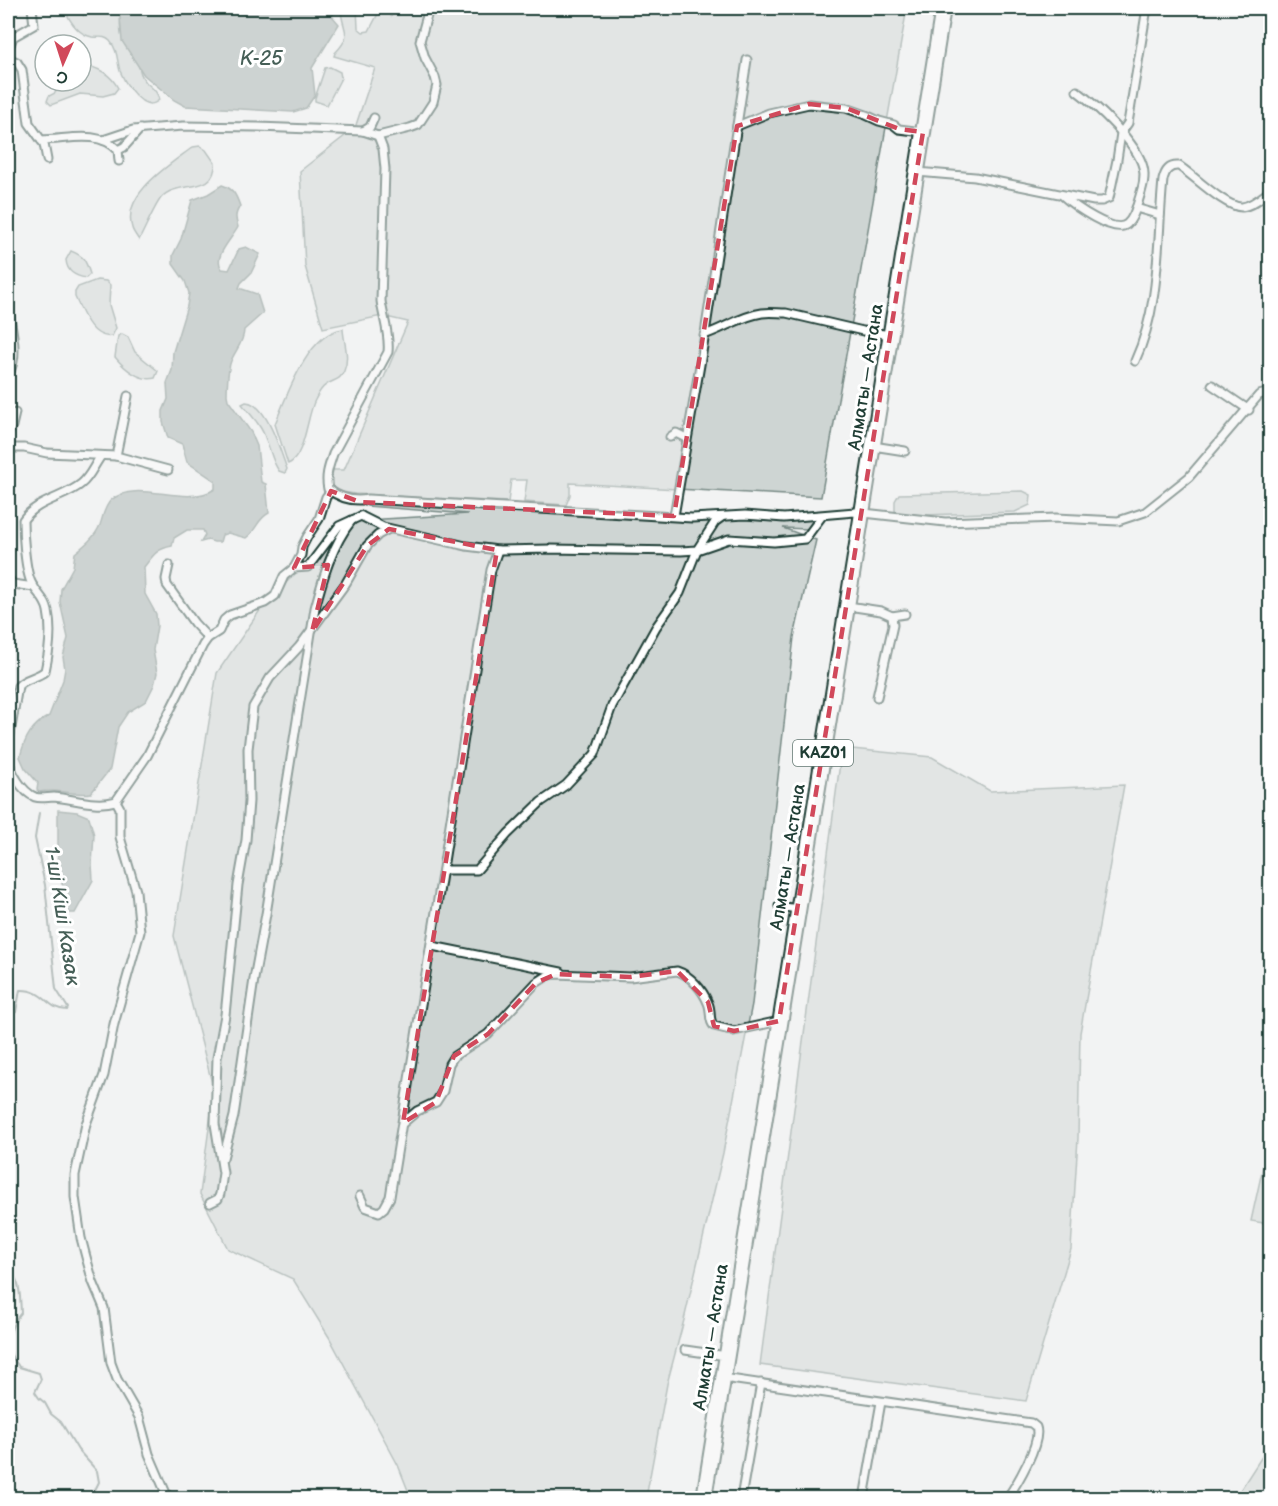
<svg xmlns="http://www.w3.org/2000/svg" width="1278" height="1506" font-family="'Balsamiq Sans',sans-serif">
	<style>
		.green { fill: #ced5d3; stroke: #768984; stroke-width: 1.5 }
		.water { fill: #a1adaa; stroke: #6d807b; stroke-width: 1.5 }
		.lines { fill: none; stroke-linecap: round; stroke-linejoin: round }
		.stream { stroke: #6d807b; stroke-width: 2 }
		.street-casing { stroke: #1f3d34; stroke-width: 11 }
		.highway-casing { stroke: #1f3d34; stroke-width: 18 }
		.street { stroke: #fff; stroke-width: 7 }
		.highway { stroke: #fff; stroke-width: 14 }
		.marked { fill: none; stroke: #d1495b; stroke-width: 4.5; stroke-dasharray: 12 8; stroke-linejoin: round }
		.labels { text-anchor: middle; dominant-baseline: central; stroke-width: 6; stroke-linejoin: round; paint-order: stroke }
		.shield { fill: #fff; stroke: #627771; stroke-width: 1.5 }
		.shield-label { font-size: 16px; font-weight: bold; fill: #1f3d34 }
		.street-label { font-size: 18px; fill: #1f3d34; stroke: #fff }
		.water-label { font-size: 20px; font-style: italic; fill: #465f57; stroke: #fff }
	</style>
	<rect width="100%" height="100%" fill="#f2f3f3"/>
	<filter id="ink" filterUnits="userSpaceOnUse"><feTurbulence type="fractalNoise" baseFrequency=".0167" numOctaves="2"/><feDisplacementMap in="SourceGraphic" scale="12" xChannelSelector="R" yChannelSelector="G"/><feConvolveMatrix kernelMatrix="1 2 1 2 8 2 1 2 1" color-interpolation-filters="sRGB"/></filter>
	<g filter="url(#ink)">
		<g class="green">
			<path d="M64 8 78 9 83 15V8H122C117 39 123 40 138 64 140 68 140 74 143 78 148 87 157 88 159 100 153 105 149 105 142 101 132 94 125 83 120 71 117 61 118 50 110 41 104 35 99 38 92 37 77 34 69 20 64 8Z"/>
			<path d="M341 8H357L358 28 363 32 369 31 381 8H391V17L395 8H907L821 497 570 483V495L566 505 524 502 527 480H511L508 502 355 494 337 491 329 486 330 470H344L408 322 382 316 323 328 305 266 300 171 355 128 375 68 334 56 335 53C355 33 341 30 341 8Z"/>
			<path d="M82 65C98 67 110 73 118 88L114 93 103 96 80 94 51 105 47 101 49 96 55 93 63 81H81Z"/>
			<polygon points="330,67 340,72 341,78 327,105 315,101 315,98 325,68"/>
			<path d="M200 146 206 150 215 163C216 196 177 179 161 198 154 207 145 229 139 240 137 237 133 232 132 228 121 194 171 164 193 147Z"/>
			<path d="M71 251C84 256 86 261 90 274L86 278C75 276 67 272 66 260Z"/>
			<path d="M97 280 106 281 110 285 109 305 116 328 112 336C92 340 82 312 75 297V292L78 287Z"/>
			<path d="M343 329C344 344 350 357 344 371 340 381 334 379 326 385 322 387 317 396 315 400 307 415 305 458 288 464L275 424C287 395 308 333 343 329Z"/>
			<path d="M122 334 128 337 135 352 158 371 155 378C140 382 124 368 115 357L118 336Z"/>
			<path d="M246 402C267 403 281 453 287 469L285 473 279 471C272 461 271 451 266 440 262 426 251 415 242 404Z"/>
			<polygon points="1023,491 1031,495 1030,505 1015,512 923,515 903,514 895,511 895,501 899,494"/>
			<polygon points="364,501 507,509 509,512 674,516 745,515 759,520 760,516 818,515 808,529 783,528 816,540 794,637 752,1004 723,1153 684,1320 667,1384 646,1498 411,1498 398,1465 329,1337 293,1279 228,1249 200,1194 214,1091 174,936 217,673 265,603 350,521 468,514 367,506 364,504"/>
			<polygon points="842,748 932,757 990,791 1124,785 1080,1033 1078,1138 1071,1249 1026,1401 760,1365"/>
			<polygon points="1270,1135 1270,1224 1251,1221"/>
			<polygon points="1270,1444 1270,1498 1235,1498"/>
		</g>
		<g class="water">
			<polygon points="122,8 337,8 332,16 339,24 312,68 315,95 306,108 293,112 185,106 174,100 144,75 122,41 120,17"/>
			<path d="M222 185C234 189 236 195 240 206 235 214 235 218 238 227 232 239 212 257 222 269L229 270 239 249 246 247 260 254 251 273 241 283 239 288 257 294 263 313 244 330C244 342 235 351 231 361 228 368 227 387 227 395L228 400 251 432 257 446 261 482 266 484 269 513C257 519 257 530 246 538L228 533 222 535 220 542H214L208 540 201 542 205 535 203 530H187L174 538 172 546C157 549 154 554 144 567L145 594 156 614 157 626 153 650 157 673 154 685 146 701 128 712 118 727 110 769 91 793C73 796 57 788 39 792L37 790 38 783 25 768 20 757C25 737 32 725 49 716L63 680 65 669 63 657 68 638 60 602 61 589 73 567 75 553C85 545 95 537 100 525 103 517 104 507 111 500 138 478 185 508 215 489V481L187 462 182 444 168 438 163 422V411L168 399 167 383 172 370 173 352 187 306 189 293 185 281 173 264V255L181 239 192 200 208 194Z"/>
			<polygon points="58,810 77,812 89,817 94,835 92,864 93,880 75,913 70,913 63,905 64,891 58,868"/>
		</g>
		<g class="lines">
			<g class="stream">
				<path d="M8 1014 10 1015 16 1012 20 990C45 989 47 1010 67 1010L68 1008 56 989 45 885 35 838 39 813"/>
				<path d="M8 1269C21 1279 20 1297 21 1313 11 1324 6 1340 11 1355 13 1359 17 1363 19 1367L39 1373 41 1379 35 1392 39 1398 45 1403 51 1414 61 1422 78 1450 97 1471 99 1482 93 1494 94 1498"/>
			</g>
			<g class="street-casing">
				<g id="street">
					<polyline points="8,50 13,37 34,25 32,8"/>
					<polyline points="8,58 17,62 22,70 29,123 44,144 47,160"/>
					<polyline points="737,126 769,113 809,104 846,108 866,115 879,121 894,125 899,129 923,132"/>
					<polyline points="363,131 370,127 374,118"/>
					<path d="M378 136 383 149 385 169 381 301C383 317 390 335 388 352L333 454C329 466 325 476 328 489 340 498 354 502 368 499L692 518 745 515 784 518 855 512 945 522 1056 518 1118 521 1145 512 1189 477 1259 395 1270 392"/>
					<path d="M41 140C68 140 97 129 118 150L119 161"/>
					<polyline points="103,140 133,130 183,126 258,127 363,131 378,136 410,128 418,125 433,102 437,85 435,77 425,58 420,41 429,8"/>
					<polyline points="118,150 124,147 140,129"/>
					<polyline points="917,172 975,177 1094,201 1102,201 1109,198 1117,160 1121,133 1128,123 1147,8"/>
					<path d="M1063 196C1073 205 1114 235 1127 224 1134 218 1137 206 1139 199 1142 189 1146 178 1143 167 1137 143 1097 106 1077 91"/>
					<polyline points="1136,208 1160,215"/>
					<path d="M8 306C11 327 20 356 8 375"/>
					<path d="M704 335C723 329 741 316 762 313 769 312 778 313 786 313L863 331 891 335"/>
					<path d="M1135 361C1161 305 1157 240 1163 180 1165 171 1169 165 1179 166 1193 175 1226 208 1242 207 1252 206 1263 196 1270 191"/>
					<polyline points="1212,385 1249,410"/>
					<polyline points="8,433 12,426 15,413"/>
					<polyline points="670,437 676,433 686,438"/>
					<polyline points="873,446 905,451"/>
					<polyline points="8,448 24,448 47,453 116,456 168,470"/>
					<polyline points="116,456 128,396"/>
					<polyline points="361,516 383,527 466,546 498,550 550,549 681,551 697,550 729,539 774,542 805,539 822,516"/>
					<polyline points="674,516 701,359 747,60"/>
					<polyline points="169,565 166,579 167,585 194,623 208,638"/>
					<polyline points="294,568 308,567 339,526 361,516"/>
					<polyline points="8,578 13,584 34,587"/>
					<polyline points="848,606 881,611 892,616 893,625 877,697"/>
					<polyline points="892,616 905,614"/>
					<path d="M8 746 18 686C25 678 37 678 45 671 49 653 52 630 48 611 46 599 37 594 32 584 25 572 23 533 23 520 37 500 64 498 81 484 90 477 94 465 101 456"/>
					<path d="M8 759C11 772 22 792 35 797 41 799 48 797 54 797 75 799 95 807 116 801L147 756 203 645 208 638 219 631 224 620 230 615 265 603 275 596 284 576 294 568 301 555 302 547 307 537 319 519 326 497 331 491"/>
					<polyline points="116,801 120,808 120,837 136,891 140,932 114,1024 104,1075 86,1124 75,1175 75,1197 81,1238 86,1257 93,1282 104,1308 111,1363 117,1379 139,1417 149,1454 168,1498"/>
					<polyline points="443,870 477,870 508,834 541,802 566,785 595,754 612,706 656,627 680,593 697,550 715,522 722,517"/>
					<polyline points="779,906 797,909"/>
					<polyline points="432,946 561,972"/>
					<path d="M403 1123 417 1111 436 1102 443 1091 449 1064 454 1056 488 1034 536 983 547 976 556 974 630 977 677 971C690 975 703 990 708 1003 712 1011 708 1020 714 1026L734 1031 779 1021"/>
					<path d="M223 1158 234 1116 254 979 266 914 315 608C323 578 332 545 352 520"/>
					<polyline points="360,1196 365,1207 379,1212 384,1208 390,1197 491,570 498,550"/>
					<polyline points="210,1203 218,1199 220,1194 223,1173 215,1124 217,1058 225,1015 238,885 246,840 249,801 248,749 253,707 270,678 299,647 346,583 367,546 378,535 389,529"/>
					<polyline points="685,1350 727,1356"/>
					<path d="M723 1378 1031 1423 1036 1427C1042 1442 1017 1484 1007 1498"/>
					<polyline points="741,1498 761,1383"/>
					<polyline points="864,1498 881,1402"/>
				</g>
			</g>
			<g class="highway-casing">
				<polyline id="highway" points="704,1498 943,8"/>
			</g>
			<use href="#street" class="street"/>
			<use href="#highway" class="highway"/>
		</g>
	</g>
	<path d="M0 0H1278V1506H0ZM809 104 846 108 899 129 923 132 779 1021 734 1031 714 1026 708 1002 677 971 630 977 556 974 536 983 488 1034 454 1056 436 1102 403 1123 497 550 389 529 367 546 312 632 328 565 294 568 331 491 360 502 674 516 737 126Z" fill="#f2f3f3" fill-opacity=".55" fill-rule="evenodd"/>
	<path class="marked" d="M809 104 846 108 899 129 923 132 779 1021 734 1031 714 1026 708 1002 677 971 630 977 556 974 536 983 488 1034 454 1056 436 1102 403 1123 497 550 389 529 367 546 312 632 328 565 294 568 331 491 360 502 674 516 737 126Z"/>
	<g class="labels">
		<rect class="shield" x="793" y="740" width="60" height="26" rx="4.5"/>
		<g class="shield-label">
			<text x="823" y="753">KАZ01</text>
		</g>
		<g class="street-label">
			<text transform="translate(866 377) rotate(-81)">Алматы — Астана</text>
			<text transform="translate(788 857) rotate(-81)">Алматы — Астана</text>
			<text transform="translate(711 1337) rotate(-81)">Алматы — Астана</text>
		</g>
		<g class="water-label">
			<text x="261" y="59">К-25</text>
			<text transform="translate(62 916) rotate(81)">1-ші Кіші Казак</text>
		</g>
	</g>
	<rect width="1278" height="1506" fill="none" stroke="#fff" stroke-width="30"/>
	<rect x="15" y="15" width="1248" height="1476" fill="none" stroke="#1f3d34" stroke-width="2" filter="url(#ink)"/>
	<g transform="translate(63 63) rotate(183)"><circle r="28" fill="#ffffff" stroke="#a5b1ae" stroke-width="1.5"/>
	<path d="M0-4.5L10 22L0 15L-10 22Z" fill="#d1495b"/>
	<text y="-9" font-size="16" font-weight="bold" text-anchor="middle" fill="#1f3d34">С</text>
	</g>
</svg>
